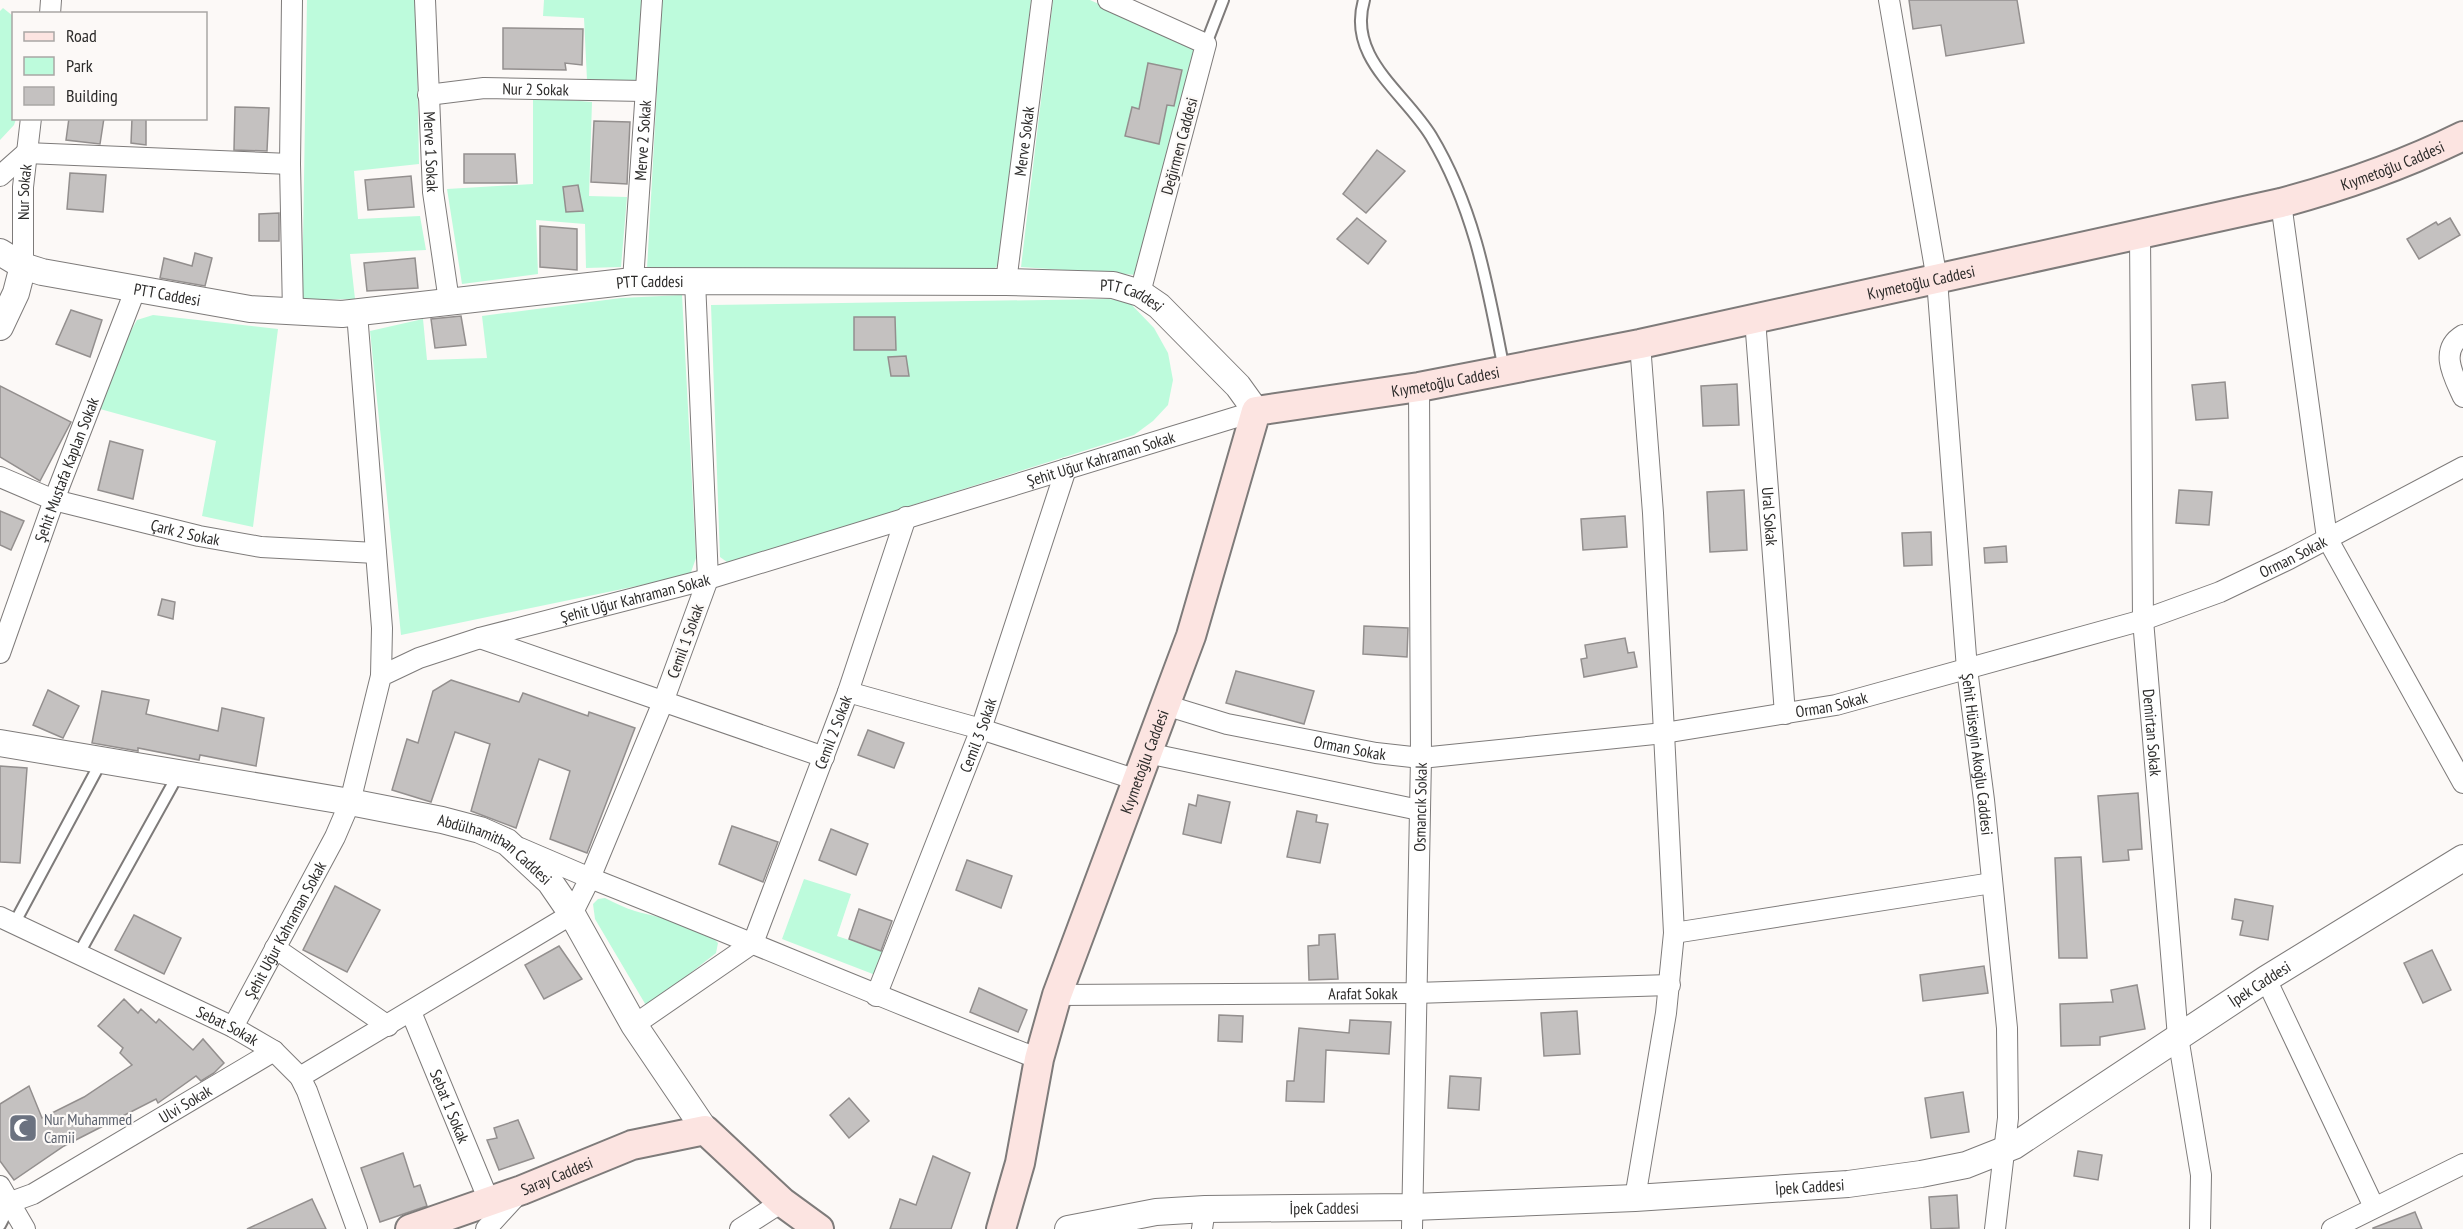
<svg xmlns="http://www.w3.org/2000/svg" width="2463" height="1229" font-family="'PT Sans Narrow',sans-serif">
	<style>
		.green { fill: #bdfbdc }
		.building { fill: #c4c1c0; stroke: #938f8e; stroke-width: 1.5 }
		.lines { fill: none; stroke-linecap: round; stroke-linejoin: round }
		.service-casing { stroke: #7e7b7a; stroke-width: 14 }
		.minor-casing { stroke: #7e7b7a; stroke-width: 22 }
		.tertiary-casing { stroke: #7e7b7a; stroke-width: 28 }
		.secondary-casing { stroke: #7e7b7a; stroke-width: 32 }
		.service { stroke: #fff; stroke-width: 10 }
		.minor { stroke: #fff; stroke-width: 20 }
		.tertiary { stroke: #fff; stroke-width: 26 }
		.secondary { stroke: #fce4e1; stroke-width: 28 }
		.labels { text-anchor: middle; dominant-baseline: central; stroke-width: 4.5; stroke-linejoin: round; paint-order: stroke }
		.street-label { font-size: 16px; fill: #2c2b2a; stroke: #fcf9f7 }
		.worship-label { font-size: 16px; fill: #5b616d; stroke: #fcf9f7; text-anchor: start }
	</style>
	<rect width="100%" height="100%" fill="#fcf9f7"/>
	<g class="green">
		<polygon points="307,0 416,0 419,164 354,171 358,219 420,216 426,250 350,254 355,299 302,300"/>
		<polygon points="544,0 647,0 643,82 587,80 584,18 543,16"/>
		<polygon points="662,0 1031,0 1005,258 994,269 647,269"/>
		<polygon points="1053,0 1090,0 1196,48 1137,275 1021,267"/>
		<polygon points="3,8 13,16 14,118 16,119 14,125 0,140 0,11"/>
		<polygon points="533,97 592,102 589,196 627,197 621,267 586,268 585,224 536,220 538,274 462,284 447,189 533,184"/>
		<polygon points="682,295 696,558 690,575 401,635 370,331 423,319 427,360 487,358 482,316 621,298"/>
		<polygon points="1109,299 1129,302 1154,328 1168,353 1173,380 1168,405 1153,421 1134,435 742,559 727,562 720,557 711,305"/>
		<polygon points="153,315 278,329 253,527 202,516 216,441 100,409 124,343 137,320"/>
		<polygon points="804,879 851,894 837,936 885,952 878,976 782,939"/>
		<path d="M605 898C615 903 625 908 635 911 661 919 700 922 718 943L716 953 647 1007 595 919 593 904 598 899Z"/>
	</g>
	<g class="building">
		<polygon points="1909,0 2017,0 2024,43 1946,56 1941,25 1913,29"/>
		<polygon points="503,28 583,29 582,65 565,63 566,70 503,69"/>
		<polygon points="1148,63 1182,70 1174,106 1167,105 1159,144 1125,136 1132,107 1139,109"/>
		<polygon points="235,107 269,108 267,151 234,150"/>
		<polygon points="69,118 104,118 100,144 66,140"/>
		<polygon points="132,118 146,118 146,145 131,143"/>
		<polygon points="594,121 630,122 627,184 591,182"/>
		<polygon points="1377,150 1405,171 1366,213 1343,194"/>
		<polygon points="464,154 515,154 517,183 464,183"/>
		<polygon points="70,173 106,175 103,212 67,209"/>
		<polygon points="411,176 414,207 368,210 365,180"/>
		<polygon points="578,185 583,211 566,212 563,187"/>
		<polygon points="279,213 279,241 259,241 259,214"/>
		<polygon points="1357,218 1386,241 1368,264 1337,239"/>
		<polygon points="2450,218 2460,235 2419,259 2407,239 2436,222 2438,225"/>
		<polygon points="540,226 577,229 577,270 540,267"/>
		<polygon points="195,253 212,258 205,286 160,278 164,258 192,266"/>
		<polygon points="415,258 418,288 367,291 364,263"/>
		<polygon points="71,310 102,320 90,357 56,344"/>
		<polygon points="461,316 466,345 435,348 431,319"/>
		<polygon points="854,317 895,317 896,350 854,350"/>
		<polygon points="906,356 909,376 891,376 888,357"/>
		<polygon points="2225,382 2228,418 2196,420 2192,385"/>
		<polygon points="1737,384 1739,425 1703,426 1701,386"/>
		<polygon points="0,386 71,422 40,481 0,457"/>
		<polygon points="110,441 143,450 133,499 98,490"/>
		<polygon points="1744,490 1747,550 1710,552 1707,492"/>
		<polygon points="2179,490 2212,492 2209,525 2176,523"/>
		<polygon points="0,511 24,521 11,550 0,545"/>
		<polygon points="1625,516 1627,547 1583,550 1581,519"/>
		<polygon points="1931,532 1932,565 1904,566 1902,533"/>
		<polygon points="2006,546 2007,562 1985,563 1984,548"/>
		<polygon points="162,599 175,602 173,619 158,615"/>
		<polygon points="1364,626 1408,628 1407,657 1363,654"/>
		<polygon points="1625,638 1628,653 1634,652 1637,667 1584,677 1581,659 1587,658 1585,645"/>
		<polygon points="1236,671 1314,691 1304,724 1226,703"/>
		<polygon points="451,680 519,702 523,693 588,716 589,712 635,728 587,853 550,839 570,771 539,759 516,828 471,811 490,744 455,732 431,802 392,790 407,739 418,743 433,691"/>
		<polygon points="48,690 79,706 63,738 33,725"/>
		<polygon points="102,691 149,700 146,714 218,731 222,708 264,718 256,766 200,755 199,760 138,748 138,751 92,743"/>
		<polygon points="868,730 904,743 894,768 858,755"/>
		<polygon points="0,766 27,768 20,863 0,862"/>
		<polygon points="2138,793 2142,849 2128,850 2129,860 2103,862 2098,796"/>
		<polygon points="1198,795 1230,802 1221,843 1183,834 1189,804 1196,806"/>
		<polygon points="1297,811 1317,815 1316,822 1328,824 1320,863 1287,857"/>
		<polygon points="732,826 778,842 763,882 719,864"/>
		<polygon points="831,829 868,844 856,875 819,860"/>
		<polygon points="2081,857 2087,958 2059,958 2055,858"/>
		<polygon points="967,860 1012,876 1001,908 956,890"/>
		<polygon points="335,886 380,910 347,972 303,950"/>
		<polygon points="2235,899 2273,906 2268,940 2240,935 2243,921 2232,919"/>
		<polygon points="859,909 892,921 881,951 849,939"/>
		<polygon points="134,915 181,938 164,974 115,950"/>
		<polygon points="1335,934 1338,979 1309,980 1308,946 1319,945 1319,935"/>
		<polygon points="559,946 582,979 544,999 525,965"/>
		<polygon points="2432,950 2451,990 2423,1003 2404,963"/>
		<polygon points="1984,966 1988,993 1923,1001 1920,975"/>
		<polygon points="2137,985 2145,1029 2100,1037 2100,1045 2061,1046 2060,1004 2113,1002 2111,990"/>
		<polygon points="979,988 1027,1010 1018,1032 970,1012"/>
		<polygon points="124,999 138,1013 141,1009 156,1023 159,1019 193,1050 203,1039 224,1063 214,1073 201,1081 196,1076 158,1103 156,1099 64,1146 14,1180 0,1161 0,1104 29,1086 42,1118 84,1097 132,1065 120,1053 123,1048 98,1026"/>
		<polygon points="1577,1011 1580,1054 1544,1056 1541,1013"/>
		<polygon points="1219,1015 1243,1016 1242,1042 1218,1041"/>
		<polygon points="1350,1020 1391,1022 1389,1054 1326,1050 1324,1102 1286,1101 1287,1081 1294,1081 1299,1028 1349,1033"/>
		<polygon points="1450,1076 1481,1078 1479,1110 1448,1108"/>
		<polygon points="1963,1092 1969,1132 1931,1138 1925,1098"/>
		<polygon points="849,1098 869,1121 849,1138 830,1115"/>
		<polygon points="518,1120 534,1158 499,1170 487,1140 497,1138 494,1128"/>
		<polygon points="2078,1151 2102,1155 2098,1180 2074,1176"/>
		<polygon points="403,1153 414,1187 420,1185 427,1206 380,1222 361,1168"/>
		<polygon points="933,1156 970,1173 951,1229 890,1229 900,1199 916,1205"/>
		<polygon points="1957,1195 1959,1228 1931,1229 1929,1197"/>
		<polygon points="312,1199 326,1229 247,1229"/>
		<polygon points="2415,1212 2422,1229 2373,1229 2373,1228"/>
	</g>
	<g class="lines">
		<g class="service-casing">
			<g id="service">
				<path d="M1364 0C1347 58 1403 91 1431 136 1475 209 1488 288 1504 370"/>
				<polyline points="1206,44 1223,0"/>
				<polyline points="14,924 102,760"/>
				<polyline points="78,955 179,773"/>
				<polyline points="0,1225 11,1204"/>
			</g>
		</g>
		<g class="minor-casing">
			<g id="minor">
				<polyline points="292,0 290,164 293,313"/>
				<path id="s1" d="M425 0 433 192 449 301"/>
				<polyline points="1108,0 1206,44 1140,293"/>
				<path id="s2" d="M1889 0 1937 280 1967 669 1984 800 2007 1028 2008 1118 1995 1229"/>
				<polyline points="50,14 51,0"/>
				<path id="s3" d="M428 95 484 88 644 91"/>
				<polyline points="0,176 26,153 290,164"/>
				<polyline points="2281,203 2327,538 2463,783"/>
				<path id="s4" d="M2140 235 2143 620 2178 1037 2201 1175 2200 1229"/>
				<path id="s5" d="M23 266V187L31 118"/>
				<path id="s6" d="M633 281 652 0"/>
				<path d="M695 281 708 579 663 702 590 878C740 937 888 1001 1039 1059"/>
				<path id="s7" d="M1006 282 1042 0"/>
				<polyline points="357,313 382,628 381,676"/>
				<path id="s8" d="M1755 319 1785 714"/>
				<path d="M2463 335C2438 350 2454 377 2463 397"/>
				<path id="s9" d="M0 477 54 500 199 536 261 547 376 553"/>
				<polyline points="480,638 824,757"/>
				<path id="s10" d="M0 653 54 500 136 288"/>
				<polyline points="848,692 981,729 1137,780"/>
				<path id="s11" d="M1165 705 1227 724 1376 753 1421 758 1664 733 1836 705 2143 620 2220 592 2289 559 2463 467"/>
				<polyline points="1147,753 1419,810"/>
				<path id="s12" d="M0 917 233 1027 274 1051 300 1077 307 1091 357 1229"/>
				<polyline points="1674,933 1992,883"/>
				<polyline points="275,948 388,1026"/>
				<polyline points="2266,979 2374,1207"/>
				<path id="s13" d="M1057 995 1415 993 1670 985"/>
				<path id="s14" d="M876 996 981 729 1066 469"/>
				<path id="s15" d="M411 1012 489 1201"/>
				<path id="s16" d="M634 1025 753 943 848 692 906 517"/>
				<path id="s17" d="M233 1027 335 837 350 802 381 676 419 658 480 638 708 579 1256 411"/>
				<polyline points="300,1077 572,914 590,878 520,848"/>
				<polyline points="0,1186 25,1229"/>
				<polyline points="1635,1198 1666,1013 1674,933 1653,513 1640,344"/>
				<path id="s18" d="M0 1206 33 1194 274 1051"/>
				<polyline points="486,1229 519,1193"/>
				<polyline points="740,1229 782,1202"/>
				<polyline points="1202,1229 1205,1209"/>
				<path id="s19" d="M1412 1229 1421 758 1419 387"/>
				<polyline points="2332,1229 2463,1164"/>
			</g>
		</g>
		<g class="tertiary-casing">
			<g id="tertiary">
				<path id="s20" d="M0 252 23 266 42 272 250 309 342 314 633 281 1006 282 1113 285 1140 293 1159 306 1238 386 1256 411"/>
				<polyline points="0,327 16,293 23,266"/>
				<path id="s21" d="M0 743 350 802 442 820 480 830 507 842 550 882 572 914 634 1025 705 1130"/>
				<path id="s22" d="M1068 1229 1156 1212 1205 1209 1413 1207 1635 1198 1848 1184 1921 1174 1966 1165 2014 1146 2266 979 2463 858"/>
			</g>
		</g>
		<g class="secondary-casing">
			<g id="secondary">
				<path id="s23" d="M410 1229 522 1190 632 1145 705 1130 782 1202 819 1229"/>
				<path id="s24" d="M1001 1229 1020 1163 1039 1059 1057 995 1191 636 1256 411 1419 387 1640 344 2281 203C2344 186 2404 165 2463 136"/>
			</g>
		</g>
		<use href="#service" class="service"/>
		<use href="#minor" class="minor"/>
		<use href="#tertiary" class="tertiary"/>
		<use href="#secondary" class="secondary"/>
	</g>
	<defs>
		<g id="mosque-square" transform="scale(1.5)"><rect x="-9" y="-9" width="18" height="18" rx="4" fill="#6b7280" stroke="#fcf9f7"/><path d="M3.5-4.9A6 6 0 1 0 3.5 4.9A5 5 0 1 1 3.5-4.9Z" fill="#fff"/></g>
	</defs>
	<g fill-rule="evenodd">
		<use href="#mosque-square" x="23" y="1128"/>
	</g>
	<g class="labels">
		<g class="street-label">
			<text stroke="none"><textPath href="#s3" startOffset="108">Nur 2 Sokak</textPath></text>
			<text stroke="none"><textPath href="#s6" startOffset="141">Merve 2 Sokak</textPath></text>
			<text stroke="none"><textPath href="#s7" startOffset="142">Merve Sokak</textPath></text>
			<text transform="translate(1179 146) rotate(-75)">Değirmen Caddesi</text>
			<text stroke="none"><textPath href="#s1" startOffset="152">Merve 1 Sokak</textPath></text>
			<text stroke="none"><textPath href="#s24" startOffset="2022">Kıymetoğlu Caddesi</textPath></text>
			<text stroke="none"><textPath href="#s5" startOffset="74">Nur Sokak</textPath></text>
			<text stroke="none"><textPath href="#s20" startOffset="660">PTT Caddesi</textPath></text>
			<text stroke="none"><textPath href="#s24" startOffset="1536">Kıymetoğlu Caddesi</textPath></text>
			<text stroke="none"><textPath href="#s20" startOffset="174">PTT Caddesi</textPath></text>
			<text stroke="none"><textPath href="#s20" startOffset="1144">PTT Caddesi</textPath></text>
			<text stroke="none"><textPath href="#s24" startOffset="1050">Kıymetoğlu Caddesi</textPath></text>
			<text stroke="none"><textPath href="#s17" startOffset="1136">Şehit Uğur Kahraman Sokak</textPath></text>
			<text stroke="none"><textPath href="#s10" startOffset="195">Şehit Mustafa Kaplan Sokak</textPath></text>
			<text stroke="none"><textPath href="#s8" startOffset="198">Ural Sokak</textPath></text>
			<text stroke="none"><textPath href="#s9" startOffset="194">Çark 2 Sokak</textPath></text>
			<text stroke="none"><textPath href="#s11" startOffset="1162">Orman Sokak</textPath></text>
			<text stroke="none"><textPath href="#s17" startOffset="650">Şehit Uğur Kahraman Sokak</textPath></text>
			<text transform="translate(685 641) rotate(-70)">Cemil 1 Sokak</text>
			<text stroke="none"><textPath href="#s11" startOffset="676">Orman Sokak</textPath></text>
			<text stroke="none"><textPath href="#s16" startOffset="370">Cemil 2 Sokak</textPath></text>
			<text stroke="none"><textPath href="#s4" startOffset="498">Demirtan Sokak</textPath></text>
			<text stroke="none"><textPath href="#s14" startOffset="280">Cemil 3 Sokak</textPath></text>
			<text stroke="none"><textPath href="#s11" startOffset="190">Orman Sokak</textPath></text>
			<text stroke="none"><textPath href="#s2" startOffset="760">Şehit Hüseyin Akoğlu Caddesi</textPath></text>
			<text stroke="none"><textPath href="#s24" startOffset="490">Kıymetoğlu Caddesi</textPath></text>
			<text stroke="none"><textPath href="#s19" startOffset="422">Osmancık Sokak</textPath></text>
			<text stroke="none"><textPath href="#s21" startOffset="510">Abdülhamithan Caddesi</textPath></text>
			<text stroke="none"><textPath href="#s17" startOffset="110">Şehit Uğur Kahraman Sokak</textPath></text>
			<text stroke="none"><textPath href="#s22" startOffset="1248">İpek Caddesi</textPath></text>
			<text stroke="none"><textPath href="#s13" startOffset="306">Arafat Sokak</textPath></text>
			<text stroke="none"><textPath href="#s12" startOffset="252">Sebat Sokak</textPath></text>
			<text stroke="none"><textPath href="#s18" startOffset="212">Ulvi Sokak</textPath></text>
			<text stroke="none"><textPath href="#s15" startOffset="102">Sebat 1 Sokak</textPath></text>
			<text stroke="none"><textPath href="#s23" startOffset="156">Saray Caddesi</textPath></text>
			<text stroke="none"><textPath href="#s22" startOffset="744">İpek Caddesi</textPath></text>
			<text stroke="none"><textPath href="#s22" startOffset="258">İpek Caddesi</textPath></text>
		</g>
		<g class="worship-label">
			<text x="44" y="1119">Nur Muhammed<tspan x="44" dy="18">Camii</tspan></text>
		</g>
	</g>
	<rect x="12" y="12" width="195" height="108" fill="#fcf9f7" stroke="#a9a7a5" stroke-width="1.5"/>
	<rect x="24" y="32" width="30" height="9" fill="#fce4e1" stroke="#a9a7a5" stroke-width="1.5"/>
	<text x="66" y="42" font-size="18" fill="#2c2b2a">Road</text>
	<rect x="24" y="57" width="30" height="18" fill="#bdfbdc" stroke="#a9a7a5" stroke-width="1.5"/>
	<text x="66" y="72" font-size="18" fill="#2c2b2a">Park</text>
	<rect x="24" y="87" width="30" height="18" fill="#c4c1c0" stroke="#a9a7a5" stroke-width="1.5"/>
	<text x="66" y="102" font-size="18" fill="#2c2b2a">Building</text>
</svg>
